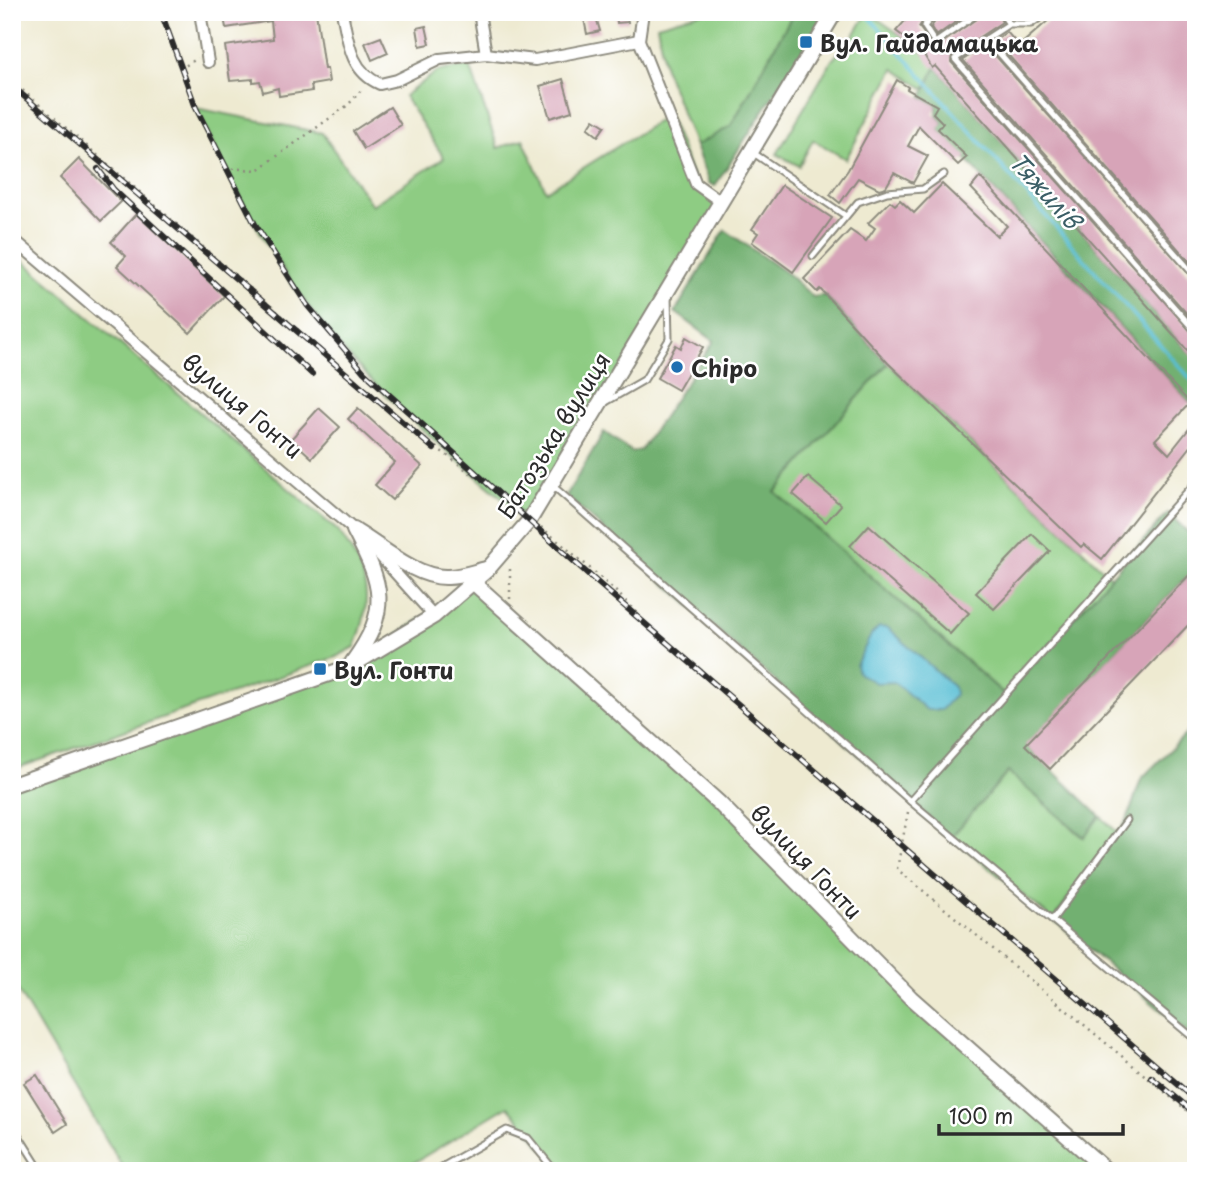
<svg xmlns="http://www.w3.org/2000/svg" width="1208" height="1183" font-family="'Playpen Sans',sans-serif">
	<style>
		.green { fill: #8ecc83; stroke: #5c7c57; stroke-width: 2 }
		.forest { fill: #72b071; stroke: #4e6e4e; stroke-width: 2 }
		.water { fill: #57bed4; stroke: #417480; stroke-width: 2 }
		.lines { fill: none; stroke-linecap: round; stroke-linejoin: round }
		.stream { stroke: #57bed4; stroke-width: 3.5 }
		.building { fill: #d7a4b8 }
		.service-casing { stroke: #8c8a7e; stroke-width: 9 }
		.minor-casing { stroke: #8c8a7e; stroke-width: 14 }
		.tertiary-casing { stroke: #8c8a7e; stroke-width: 18 }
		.path { stroke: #8c8a7e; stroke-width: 2.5; stroke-dasharray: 2 5; stroke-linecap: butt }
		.service { stroke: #fff; stroke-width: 5 }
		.minor { stroke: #fff; stroke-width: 10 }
		.tertiary { stroke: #fff; stroke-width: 14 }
		.rail-casing { stroke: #2b2b2b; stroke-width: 6 }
		.rail { stroke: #fff; stroke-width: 3.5; stroke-dasharray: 10; stroke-linecap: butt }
		.poi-dot { fill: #1f6fb2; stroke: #fff; stroke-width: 2.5 }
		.labels { text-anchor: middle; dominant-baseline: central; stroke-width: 5; stroke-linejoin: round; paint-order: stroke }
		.poi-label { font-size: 23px; font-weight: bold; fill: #2b2b2b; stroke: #fff; text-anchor: start }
		.street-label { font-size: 23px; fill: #2b2b2b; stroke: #fff }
		.water-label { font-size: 24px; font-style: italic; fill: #3a5e66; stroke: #fff }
	</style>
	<rect width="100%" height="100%" fill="#fff"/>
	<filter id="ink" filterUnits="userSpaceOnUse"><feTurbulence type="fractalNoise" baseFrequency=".0143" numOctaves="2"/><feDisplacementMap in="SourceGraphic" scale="14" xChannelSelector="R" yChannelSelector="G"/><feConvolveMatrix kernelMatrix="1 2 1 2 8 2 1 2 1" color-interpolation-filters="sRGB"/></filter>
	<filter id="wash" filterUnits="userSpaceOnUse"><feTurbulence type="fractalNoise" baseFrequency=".00686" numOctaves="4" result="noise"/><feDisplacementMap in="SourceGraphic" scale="28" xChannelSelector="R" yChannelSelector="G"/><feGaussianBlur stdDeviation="1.57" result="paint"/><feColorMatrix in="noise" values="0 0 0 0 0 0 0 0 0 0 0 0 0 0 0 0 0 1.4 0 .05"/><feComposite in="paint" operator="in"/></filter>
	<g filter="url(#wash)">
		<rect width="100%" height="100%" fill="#eeead1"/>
		<g class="green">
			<polygon points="704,12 794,12 731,126 695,146 665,69 657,25"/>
			<polygon points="868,12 919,48 936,67 925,89 894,69 846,159 813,140 799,166 777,154 832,60 853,37"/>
			<path d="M470 66 498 148 523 139 546 191 668 115 696 184 721 202 529 521C460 462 386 403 328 332 274 265 232 187 196 108L322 133 372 205 444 158 404 96 438 71Z"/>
			<path d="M12 251 338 531C369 573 374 599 355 647L336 657 12 770Z"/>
			<polygon points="888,363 1111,577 1005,695 775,492"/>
			<polygon points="474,583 719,803 857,945 1107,1171 562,1171 508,1106 400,1171 125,1171 12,981 12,785 349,667"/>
			<polygon points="1008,772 1083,837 1100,816 1117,832 1053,919 951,837"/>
		</g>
		<g class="forest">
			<polygon points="794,12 827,12 715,186 709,183 695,146 731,126"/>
			<polygon points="936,67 1196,360 1196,409 938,129 943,123 937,116 937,106 922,97"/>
			<polygon points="725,230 789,275 813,297 825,295 888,363 775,492 1005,695 1168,513 1196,540 1196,568 1026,745 1100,816 1084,837 1008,772 951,837 566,496 604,432 632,452 641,450 714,341 675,312"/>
			<polygon points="1196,724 1196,1040 1053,919 1127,820 1141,779"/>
		</g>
		<polygon class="water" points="879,627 888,628 954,687 955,695 941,710 927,710 894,682 876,683 858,673 856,665 871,635"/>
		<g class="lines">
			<polyline class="stream" points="870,18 1196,385"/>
		</g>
		<g id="blocks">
			<g class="building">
				<polygon points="223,12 316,12 324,69 327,69 329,82 311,85 312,91 279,96 278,88 263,92 260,81 253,82 253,79 230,81 225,46 273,39 271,21 226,28"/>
				<polygon points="616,12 626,12 628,22 617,23"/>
				<polygon points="913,12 930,12 919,27 935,48 985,12 996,12 1002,22 952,55 951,62 1196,337 1196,360 935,66 932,68 921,50 896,31"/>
				<polygon points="942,12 970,12 936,36 931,27"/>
				<polygon points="1058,12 1196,12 1196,269 995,40 1007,32 1019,46"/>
				<polygon points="596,17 600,31 587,34 584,19"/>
				<polygon points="426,26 430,44 420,46 417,28"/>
				<polygon points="381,37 388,53 372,60 365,43"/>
				<polygon points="986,45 1196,282 1196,324 963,60"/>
				<polygon points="563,79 572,111 550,118 540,86"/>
				<polygon points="897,80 908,87 907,89 937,106 933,113 943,123 938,129 967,157 958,165 919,126 908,146 928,156 913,183 894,173 886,187 879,189 858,178 840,203 830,195 848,170"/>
				<polygon points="390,107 401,125 364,149 353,131"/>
				<polygon points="594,119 605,126 598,136 588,128"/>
				<polygon points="79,159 121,202 101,221 60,178"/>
				<polygon points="980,177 1190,403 1155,440 1169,454 1196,420 1196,440 1102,559 1084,544 1081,547 888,363 820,289 817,292 804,279 850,230 866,241 875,228 868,223 890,201 895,205 900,200 914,213 942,184 997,236 1007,226 971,188"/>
				<polygon points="782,185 832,218 793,272 752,242 758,233 752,229"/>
				<polygon points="136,214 224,296 190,333 117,266 126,256 111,242"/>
				<polygon points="686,337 703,347 678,390 657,378 676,345 681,348"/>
				<polygon points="319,408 340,427 312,458 291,439"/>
				<polygon points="358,408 422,466 392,500 375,485 395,462 348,419"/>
				<polygon points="808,477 841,505 826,522 793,494"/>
				<polygon points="869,525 969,613 950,634 850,546"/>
				<polygon points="1032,534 1050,551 994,609 976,593"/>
				<polygon points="1196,568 1196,617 1050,769 1025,745"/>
				<polygon points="37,1075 67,1124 55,1132 24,1083"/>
			</g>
		</g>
	</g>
	<g filter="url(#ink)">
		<use href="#blocks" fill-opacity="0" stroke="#8c8a7e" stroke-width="2"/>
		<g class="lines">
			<g class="service-casing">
				<g id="service">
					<polyline points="937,12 924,26 935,43 980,12"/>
					<polyline points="1001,12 1009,24"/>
					<polyline points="1048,12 1031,24 1009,24 955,59 1196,332"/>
					<polyline points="987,39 1196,277"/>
					<polyline points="752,152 846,216"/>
					<polyline points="813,256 858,202 887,192 923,189 944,174"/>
					<polyline points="604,403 644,380 669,339 668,296"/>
					<polyline points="552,485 910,801 1196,482"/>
					<polyline points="910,801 1196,1040"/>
					<polyline points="1053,919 1127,820"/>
					<polyline points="12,1125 41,1171"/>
					<polyline points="435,1171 507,1130 528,1138 555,1171"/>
				</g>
			</g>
			<g class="minor-casing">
				<g id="minor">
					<polyline points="200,12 208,62"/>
					<path d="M342 12C348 41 350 71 380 84L397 80 440 59 486 54 535 60 639 40"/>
					<polyline points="479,12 486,54"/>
					<polyline points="643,12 639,40 696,184 721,202"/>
					<polyline points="12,238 359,534"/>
					<polyline points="373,548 434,616"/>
				</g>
			</g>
			<g class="tertiary-casing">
				<g id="tertiary">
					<path d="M355 531C381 546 417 579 448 577 461 577 474 572 486 569"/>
					<polyline points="474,583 719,803 911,998 1107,1171"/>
					<path d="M352 663C391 609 383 586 354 530"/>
					<polyline points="12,785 349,667 434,616 488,569 529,521 835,12"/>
				</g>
			</g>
			<g class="path">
				<polyline points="180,69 198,58"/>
				<polyline points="12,81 417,433 520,510"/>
				<polyline points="225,168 258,170 348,105 363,88"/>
				<path d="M541 527C558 541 641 609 644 624L901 848"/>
				<polyline points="510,599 510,564"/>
				<polyline points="908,812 897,869 1196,1118"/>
			</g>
			<use href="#service" class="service"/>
			<use href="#minor" class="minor"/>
			<use href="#tertiary" class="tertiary"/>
			<g class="rail-casing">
				<g id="rail">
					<polyline points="161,12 196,108 255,224 307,305 364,372 598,583 1196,1100"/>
					<polyline points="12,86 434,449"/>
					<polyline points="98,169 114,190 312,374"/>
					<polyline points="1151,1077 1196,1114"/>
				</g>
			</g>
			<use href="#rail" class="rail"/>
		</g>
	</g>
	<g class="poi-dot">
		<rect x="799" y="35" width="14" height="14" rx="3.5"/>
		<circle cx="677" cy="367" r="7"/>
		<rect x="313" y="662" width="14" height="14" rx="3.5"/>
	</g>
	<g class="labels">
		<g class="poi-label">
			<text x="820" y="42">Вул. Гайдамацька</text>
			<text x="691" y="367">Chipo</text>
			<text x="334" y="669">Вул. Гонти</text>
		</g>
		<g class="street-label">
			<text transform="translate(243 405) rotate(40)">вулиця Гонти</text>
			<text transform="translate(553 435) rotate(-58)">Батозька вулиця</text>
			<text transform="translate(807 861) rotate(46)">вулиця Гонти</text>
		</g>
		<g class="water-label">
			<text transform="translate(1046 190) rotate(48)">Тяжилів</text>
		</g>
	</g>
	<rect width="1208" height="1183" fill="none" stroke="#fff" stroke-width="42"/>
	<path d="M939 1124v10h184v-10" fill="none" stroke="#2b2b2b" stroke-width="3.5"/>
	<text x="949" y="1124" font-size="21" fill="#2b2b2b" stroke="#ffffff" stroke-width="5" paint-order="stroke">100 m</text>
</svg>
